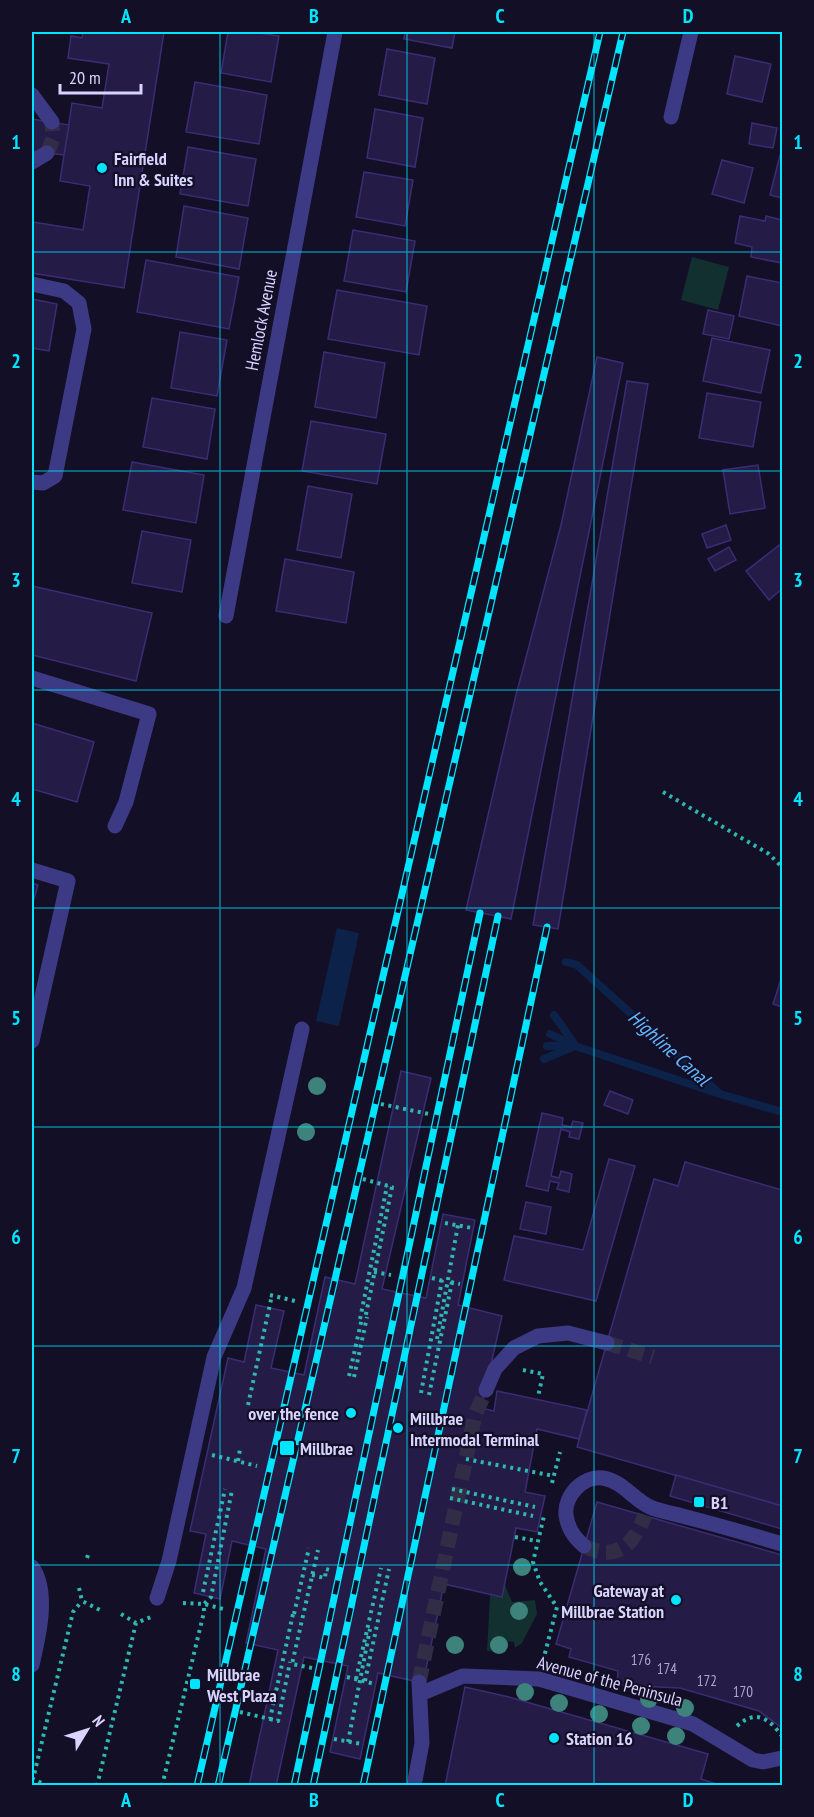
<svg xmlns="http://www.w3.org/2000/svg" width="814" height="1817" font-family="'PT Sans Narrow',sans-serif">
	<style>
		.green { fill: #12302f }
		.water { fill: #0c2248 }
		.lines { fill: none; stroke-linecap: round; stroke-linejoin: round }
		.stream { stroke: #0c2248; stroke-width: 8 }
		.building { fill: #241b47; stroke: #3b2d73; stroke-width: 1.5 }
		.minor-tunnel { stroke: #312d47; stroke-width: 15; stroke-dasharray: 15 8; stroke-linecap: butt }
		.path { stroke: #2fb8b0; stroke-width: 4; stroke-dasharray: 3 4.5; stroke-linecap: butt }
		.minor { stroke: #3d3a85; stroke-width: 15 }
		.rail-casing { stroke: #00e5ff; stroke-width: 7 }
		.rail { stroke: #130f26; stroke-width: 4.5; stroke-dasharray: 14; stroke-linecap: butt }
		.tree { fill: #3d827b }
		.grid { fill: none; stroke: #00e5ff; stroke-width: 1.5; stroke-opacity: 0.55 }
		.poi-dot { fill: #00e5ff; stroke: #130f26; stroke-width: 2 }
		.labels { text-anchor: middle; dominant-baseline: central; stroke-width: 4.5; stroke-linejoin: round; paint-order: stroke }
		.number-label { font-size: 15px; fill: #aca6d1 }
		.poi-label { font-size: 18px; font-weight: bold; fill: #d9d4ff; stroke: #130f26; text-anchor: start }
		.street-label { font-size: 18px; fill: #d9d4ff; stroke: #130f26 }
		.water-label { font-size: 20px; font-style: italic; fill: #62b6ff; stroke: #130f26 }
		.neatline { fill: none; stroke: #00e5ff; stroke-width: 2 }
		.grid-label { font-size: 20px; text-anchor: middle; font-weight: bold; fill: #00e5ff }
	</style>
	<rect width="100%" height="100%" fill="#130f26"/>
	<g class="green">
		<polygon points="692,257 729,267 718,310 681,300"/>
		<polygon points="491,1579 503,1580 512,1602 535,1600 537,1614 522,1643 515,1648 514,1642 493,1639 491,1640 493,1651 487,1651"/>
	</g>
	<polygon class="water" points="337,928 359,933 339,1026 316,1021"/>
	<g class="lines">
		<g class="stream">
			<polyline points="566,962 577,965 720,1094 782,1112"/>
			<polyline points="554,1015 575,1045"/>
			<polyline points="550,1034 575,1046 717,1093"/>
			<polyline points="547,1046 571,1046"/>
			<polyline points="544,1059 575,1046"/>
		</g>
	</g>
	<g class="building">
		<polygon points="83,32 164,32 124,288 32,273 32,222 83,230 90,186 60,181 72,103 102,108 109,64 68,58 71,36 82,38"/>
		<polygon points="228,32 253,32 279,36 271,82 221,73"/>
		<polygon points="405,32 455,32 452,48 404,39"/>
		<polygon points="387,49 435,58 427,104 379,95"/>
		<polygon points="735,56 771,64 762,102 727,94"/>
		<polygon points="195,82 267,95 259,144 186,132"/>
		<polygon points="375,109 423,118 415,167 367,158"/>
		<polygon points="32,119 69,125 64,155 32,151"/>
		<polygon points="752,123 777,128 773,148 749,144"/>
		<polygon points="188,147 256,159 248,206 180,194"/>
		<polygon points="780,155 782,155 782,198 770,195"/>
		<polygon points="722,160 753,168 744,203 712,194"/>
		<polygon points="364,172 413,180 405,226 356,217"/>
		<polygon points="184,206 248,218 239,269 176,257"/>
		<polygon points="740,216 765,221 766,216 782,220 782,263 751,257 752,247 735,243"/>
		<polygon points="353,230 415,241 406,292 344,281"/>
		<polygon points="146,260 239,277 229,329 137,312"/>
		<polygon points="747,276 782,283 782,326 739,316"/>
		<polygon points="337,290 427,306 419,355 328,339"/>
		<polygon points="32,299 57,304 49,351 32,348"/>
		<polygon points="708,310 734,316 729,339 703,334"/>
		<polygon points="180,332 227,340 217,396 171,388"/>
		<polygon points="712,338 770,350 761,393 703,381"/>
		<polygon points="324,352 385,363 376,418 315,407"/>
		<polygon points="597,357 623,363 511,919 466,910 515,699 561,525"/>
		<polygon points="627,381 648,384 558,929 533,925"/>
		<polygon points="707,393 761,402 753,447 699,438"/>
		<polygon points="152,398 215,409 207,459 143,447"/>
		<polygon points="311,421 386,434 377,484 302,471"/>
		<polygon points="132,462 204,475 196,523 123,510"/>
		<polygon points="758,465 765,508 730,514 723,470"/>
		<polygon points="308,486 352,494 341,558 297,550"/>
		<polygon points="726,525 731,540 707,548 702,534"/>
		<polygon points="142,531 191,540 182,592 132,583"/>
		<polygon points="782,543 782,589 769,600 746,571"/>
		<polygon points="729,547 736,560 715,571 708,559"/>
		<polygon points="285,559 354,572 346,623 276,611"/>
		<polygon points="32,586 152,613 136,681 32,655"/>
		<polygon points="32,723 94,742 77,802 32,789"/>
		<polygon points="32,883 38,885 32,906"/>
		<polygon points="782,976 782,1007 773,1004"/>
		<polygon points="401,1071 431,1078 382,1289 426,1298 443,1214 475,1220 458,1305 502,1316 481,1408 494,1411 497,1391 587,1410 579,1439 537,1429 525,1492 545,1496 537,1532 516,1528 502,1597 444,1584 423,1683 378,1673 360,1759 330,1752 348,1666 304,1657 276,1786 249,1786 278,1650 246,1643 266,1549 232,1541 220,1599 194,1593 206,1534 190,1531 228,1358 244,1362 256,1305 284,1311 271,1368 304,1375 325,1277 355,1284"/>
		<polygon points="610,1091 633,1100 628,1114 604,1105"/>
		<polygon points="542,1113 563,1118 562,1125 571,1127 573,1121 583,1123 579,1139 569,1137 570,1132 561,1129 551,1176 559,1178 561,1171 572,1174 569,1192 557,1189 559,1183 550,1181 548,1191 526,1186"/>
		<polygon points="609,1159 635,1166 596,1301 504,1280 514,1236 583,1250"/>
		<polygon points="685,1162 782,1190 782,1506 577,1447 654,1179 678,1186"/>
		<polygon points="526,1202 551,1207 546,1234 520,1229"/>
		<polygon points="676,1475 782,1506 782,1529 670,1496"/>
		<polygon points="597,1502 782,1555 782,1728 759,1711 680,1688 617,1685 618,1671 569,1657 571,1649 556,1644"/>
		<polygon points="465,1687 509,1697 708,1754 701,1779 723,1786 445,1786"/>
	</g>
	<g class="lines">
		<g class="minor-tunnel">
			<polyline points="47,153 53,139 52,122"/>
			<polyline points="607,1343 653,1357"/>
			<path d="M584 1546C617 1562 634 1545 645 1515"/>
			<polyline points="419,1682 475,1415 486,1390"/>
		</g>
		<g class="path">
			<polyline points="663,792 769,854 782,867"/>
			<polyline points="381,1104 429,1114"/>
			<polyline points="363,1179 392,1187 365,1319"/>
			<polyline points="445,1223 472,1228"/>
			<polyline points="374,1272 391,1275"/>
			<polyline points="432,1278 443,1281"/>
			<polyline points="451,1282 460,1284"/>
			<polyline points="270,1295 299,1302"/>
			<polyline points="360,1319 387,1186"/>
			<polyline points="437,1339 458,1225"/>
			<polyline points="523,1370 543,1374 538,1397"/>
			<polyline points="349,1376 362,1318"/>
			<polyline points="354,1377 367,1317"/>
			<polyline points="421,1393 442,1280"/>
			<polyline points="429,1395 452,1282"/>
			<polyline points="248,1405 272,1295"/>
			<polyline points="212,1455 257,1466"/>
			<polyline points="466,1459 554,1476"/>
			<polyline points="238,1461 240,1449"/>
			<polyline points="552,1483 560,1452"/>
			<polyline points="452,1489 535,1507"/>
			<polyline points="450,1498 533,1516"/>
			<polyline points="515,1537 537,1541"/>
			<polyline points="87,1558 89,1552"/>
			<polyline points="312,1575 325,1578 326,1569 333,1571"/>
			<polyline points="79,1588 82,1601 102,1611"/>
			<polyline points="203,1592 225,1489"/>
			<polyline points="183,1603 204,1604 227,1610"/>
			<polyline points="121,1614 136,1623"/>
			<polyline points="294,1614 309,1548"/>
			<polyline points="543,1661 557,1607 540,1582 533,1562 544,1516"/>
			<polyline points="312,1668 292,1664 318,1550"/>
			<polyline points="347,1677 375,1684"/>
			<polyline points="356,1679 381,1568"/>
			<polyline points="365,1681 389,1569"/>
			<polyline points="240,1712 270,1719 293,1614"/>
			<polyline points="270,1719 278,1721 290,1662"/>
			<path d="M737 1726C757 1708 770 1720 782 1736"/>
			<polyline points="334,1739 362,1744"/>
			<polyline points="348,1742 370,1629"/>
			<polyline points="48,1786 33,1779 73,1612 82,1601"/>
			<polyline points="97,1786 136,1623 151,1617"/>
			<polyline points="162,1786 204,1612 204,1604 211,1597 232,1490"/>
		</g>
		<g class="minor">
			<polyline points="32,95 52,122"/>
			<polyline points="671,117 691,32"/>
			<polyline points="32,162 47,153"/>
			<polyline points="32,284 64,291 79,303 84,329 55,476 43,483 32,482"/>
			<polyline points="226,616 335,32"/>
			<polyline points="32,678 149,714 126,802 115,826"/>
			<polyline points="32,870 68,881 32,1041"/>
			<polyline points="486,1390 495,1369 514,1348 538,1336 568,1333 607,1343"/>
			<path d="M584 1546C574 1537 568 1529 566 1515 564 1496 583 1475 603 1478 622 1481 633 1499 650 1507 662 1512 677 1514 690 1518 721 1526 752 1535 782 1544"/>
			<path d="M32 1567C50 1592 38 1639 32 1665"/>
			<polyline points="157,1598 169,1561 214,1357 244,1288 302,1029"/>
			<polyline points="420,1694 463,1676 539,1679 693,1724 753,1760 763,1762 782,1758"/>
			<polyline points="414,1786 422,1743 419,1682"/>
		</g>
		<g class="rail-casing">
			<g id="rail">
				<polyline points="197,1786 600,32"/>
				<polyline points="218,1786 623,32"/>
				<polyline points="294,1786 480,913"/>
				<polyline points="313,1786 498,916"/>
				<polyline points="363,1786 547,927"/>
			</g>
		</g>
		<use href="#rail" class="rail"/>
	</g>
	<g class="tree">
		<circle cx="317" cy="1086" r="9"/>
		<circle cx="306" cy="1132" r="9"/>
		<circle cx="522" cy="1567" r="9"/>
		<circle cx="519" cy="1611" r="9"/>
		<circle cx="455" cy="1645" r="9"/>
		<circle cx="499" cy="1645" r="9"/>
		<circle cx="525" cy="1692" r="9"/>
		<circle cx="649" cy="1699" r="9"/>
		<circle cx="559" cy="1703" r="9"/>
		<circle cx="685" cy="1708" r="9"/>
		<circle cx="599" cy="1714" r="9"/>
		<circle cx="641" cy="1726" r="9"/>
		<circle cx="676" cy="1736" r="9"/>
	</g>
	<path class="grid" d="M220 32V1786M407 32V1786M594 32V1786M32 252H782M32 471H782M32 690H782M32 908H782M32 1127H782M32 1346H782M32 1565H782"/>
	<g class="poi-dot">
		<circle cx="102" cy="168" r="6"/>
		<circle cx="351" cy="1413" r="6"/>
		<circle cx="398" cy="1428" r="6"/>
		<rect x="279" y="1440" width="16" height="16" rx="3"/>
		<rect x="693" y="1496" width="12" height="12" rx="3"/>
		<circle cx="676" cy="1600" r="6"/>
		<rect x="189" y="1678" width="12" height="12" rx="3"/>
		<circle cx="554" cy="1738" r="6"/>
	</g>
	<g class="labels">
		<g class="number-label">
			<text x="641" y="1659">176</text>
			<text x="667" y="1668">174</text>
			<text x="707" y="1680">172</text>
			<text x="743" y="1691">170</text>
		</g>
		<g class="poi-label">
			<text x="114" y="158">Fairfield<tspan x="114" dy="21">Inn &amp; Suites</tspan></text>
			<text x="339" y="1413" text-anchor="end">over the fence</text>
			<text x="410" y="1418">Millbrae<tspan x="410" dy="21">Intermodal Terminal</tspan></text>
			<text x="300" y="1448">Millbrae</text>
			<text x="711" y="1502">B1</text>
			<text x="664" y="1590" text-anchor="end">Gateway at<tspan x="664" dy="21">Millbrae Station</tspan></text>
			<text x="207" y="1674">Millbrae<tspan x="207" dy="21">West Plaza</tspan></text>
			<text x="566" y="1738">Station 16</text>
		</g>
		<g class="street-label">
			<text transform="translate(261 320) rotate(-79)">Hemlock Avenue</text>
			<text transform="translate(610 1681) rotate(15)">Avenue of the Peninsula</text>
		</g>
		<g class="water-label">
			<text transform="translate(669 1048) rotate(42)">Highline Canal</text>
		</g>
	</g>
	<rect width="814" height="1817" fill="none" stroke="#130f26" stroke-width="66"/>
	<g transform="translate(87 1730) rotate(52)" stroke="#130f26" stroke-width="4.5" paint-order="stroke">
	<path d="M0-4.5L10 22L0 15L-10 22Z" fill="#d9d4ff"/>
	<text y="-9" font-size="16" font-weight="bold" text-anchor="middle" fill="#d9d4ff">N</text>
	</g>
	<path d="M60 84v9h81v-9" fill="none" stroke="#d9d4ff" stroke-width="3"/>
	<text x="69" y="84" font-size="18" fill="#d9d4ff" stroke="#130f26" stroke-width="4.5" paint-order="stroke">20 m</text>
	<rect x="33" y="33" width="748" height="1751" class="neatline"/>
	<g class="grid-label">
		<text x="126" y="23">A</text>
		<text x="314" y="23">B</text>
		<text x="500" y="23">C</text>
		<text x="688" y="23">D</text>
		<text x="16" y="149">1</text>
		<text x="798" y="149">1</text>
		<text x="16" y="368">2</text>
		<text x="798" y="368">2</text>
		<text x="16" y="587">3</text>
		<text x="798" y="587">3</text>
		<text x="16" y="806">4</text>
		<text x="798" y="806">4</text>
		<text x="16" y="1025">5</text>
		<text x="798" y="1025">5</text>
		<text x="16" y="1244">6</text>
		<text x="798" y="1244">6</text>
		<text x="16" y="1463">7</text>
		<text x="798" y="1463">7</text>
		<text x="16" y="1681">8</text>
		<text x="798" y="1681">8</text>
		<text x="126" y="1807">A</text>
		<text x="314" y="1807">B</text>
		<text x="500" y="1807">C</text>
		<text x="688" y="1807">D</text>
	</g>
</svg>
